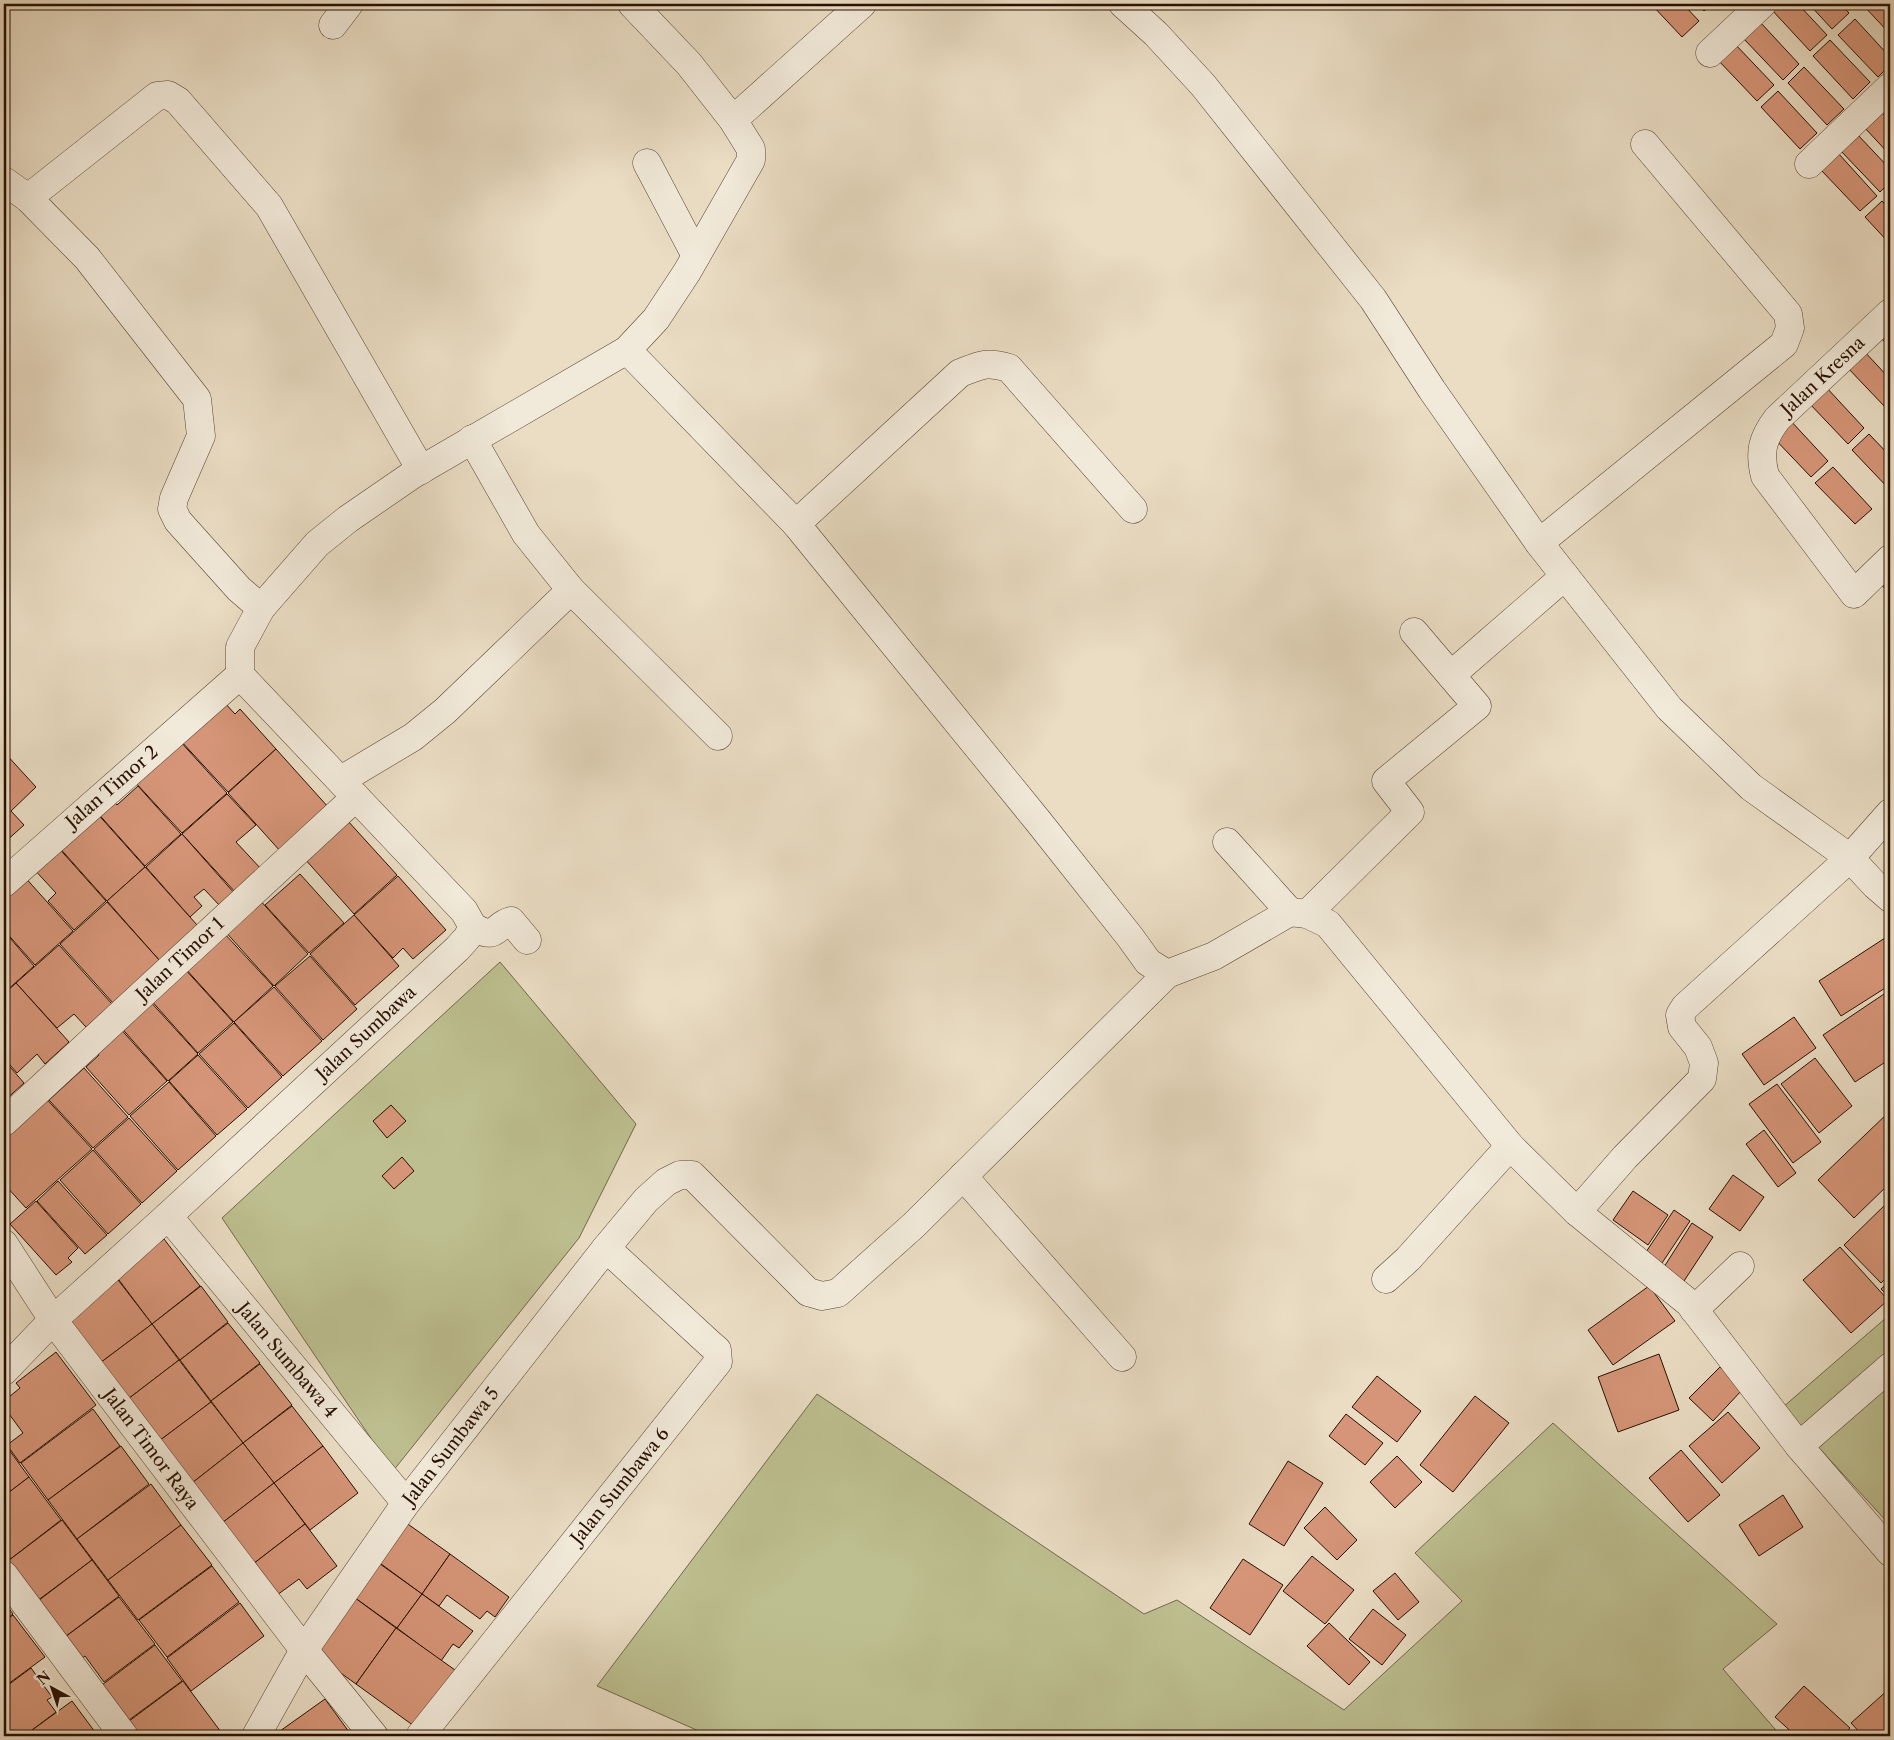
<svg xmlns="http://www.w3.org/2000/svg" width="1894" height="1740" font-family="'Libre Caslon Text',serif">
	<style>
		.green { fill: #bdbf90; stroke: #726848 }
		.building { fill: #d69578; stroke: #281000 }
		.lines { fill: none; stroke-linecap: round; stroke-linejoin: round }
		.minor-casing { stroke: #584331; stroke-width: 29 }
		.minor { stroke: #f1e9d9; stroke-width: 28 }
		.labels { text-anchor: middle; dominant-baseline: central; stroke-width: 4.5; stroke-linejoin: round; paint-order: stroke }
		.street-label { font-size: 18px; fill: #281000; stroke: #f1e9d9 }
	</style>
	<rect width="100%" height="100%" fill="#eaddc4"/>
	<filter id="stains"><feTurbulence type="fractalNoise" baseFrequency=".004" numOctaves="4"/><feColorMatrix values="0 0 0 0 .2 0 0 0 0 .09 0 0 0 0 .02 0 0 0 .5 -.17"/></filter>
	<radialGradient id="worn" r=".72"><stop offset=".6" stop-color="#630" stop-opacity="0"/><stop offset="1" stop-color="#630" stop-opacity=".3"/></radialGradient>
	<g class="green">
		<polygon points="500,962 636,1124 579,1238 393,1471 222,1218"/>
		<polygon points="1887,1317 1890,1321 1890,1525 1782,1408"/>
		<polygon points="817,1394 1144,1614 1177,1600 1344,1710 1462,1601 1415,1553 1553,1423 1777,1624 1723,1669 1781,1736 1504,1736 1494,1730 1486,1736 710,1736 597,1686"/>
	</g>
	<g class="building">
		<polygon points="1651,4 1683,4 1699,21 1682,37"/>
		<polygon points="1698,4 1712,4 1704,11"/>
		<polygon points="1777,4 1798,4 1827,35 1810,51 1771,9"/>
		<polygon points="1809,4 1841,4 1849,13 1832,29"/>
		<polygon points="1864,4 1890,4 1890,34 1863,5"/>
		<polygon points="1855,19 1890,57 1890,65 1878,77 1838,35"/>
		<polygon points="1760,22 1799,64 1783,80 1743,38"/>
		<polygon points="1830,40 1870,82 1853,99 1813,56"/>
		<polygon points="1734,43 1774,85 1757,101 1717,59"/>
		<polygon points="1804,67 1844,109 1827,125 1788,83"/>
		<polygon points="1778,91 1817,133 1800,149 1761,107"/>
		<polygon points="1880,111 1890,121 1890,155 1864,127"/>
		<polygon points="1857,134 1890,169 1890,182 1880,192 1840,150"/>
		<polygon points="1838,153 1877,196 1860,211 1821,170"/>
		<polygon points="1890,191 1890,204 1884,197"/>
		<polygon points="1882,201 1890,210 1890,244 1865,217"/>
		<polygon points="1890,328 1890,348 1880,337"/>
		<polygon points="1863,350 1890,379 1890,404 1886,408 1846,366"/>
		<polygon points="1825,386 1864,428 1848,444 1808,402"/>
		<polygon points="1789,419 1828,461 1811,477 1771,435"/>
		<polygon points="1869,434 1890,456 1890,490 1852,450"/>
		<polygon points="1833,467 1872,509 1855,524 1815,483"/>
		<polygon points="1890,565 1890,594 1876,579"/>
		<polygon points="223,701 235,714 240,709 276,749 228,792 180,740"/>
		<polygon points="179,740 227,793 182,833 134,781"/>
		<polygon points="276,749 329,808 281,852 228,793"/>
		<polygon points="4,752 36,787 11,811 24,825 4,843"/>
		<polygon points="138,786 181,834 145,866 95,810 110,797 117,805"/>
		<polygon points="227,794 256,825 236,842 262,870 236,893 182,834"/>
		<polygon points="95,811 145,867 107,901 57,845"/>
		<polygon points="347,820 397,875 354,914 304,858"/>
		<polygon points="182,834 235,894 221,907 204,889 194,897 202,906 190,917 146,867"/>
		<polygon points="56,845 106,901 74,930 48,901 56,893 32,867"/>
		<polygon points="145,867 198,926 160,961 107,901"/>
		<polygon points="300,874 344,923 309,953 265,905"/>
		<polygon points="23,875 73,931 35,965 4,930 4,893"/>
		<polygon points="398,876 446,930 413,959 403,948 393,958 354,915"/>
		<polygon points="259,899 308,954 274,986 224,930"/>
		<polygon points="107,902 160,961 113,1003 60,944"/>
		<polygon points="354,915 399,966 355,1005 310,954"/>
		<polygon points="4,931 34,966 4,993"/>
		<polygon points="223,932 273,986 234,1022 184,967"/>
		<polygon points="1888,936 1890,939 1890,985 1841,1016 1819,981"/>
		<polygon points="59,945 112,1004 86,1027 74,1014 57,1028 16,983"/>
		<polygon points="310,956 357,1009 323,1040 275,986"/>
		<polygon points="183,967 233,1022 198,1053 149,998"/>
		<polygon points="16,983 69,1042 45,1064 37,1054 17,1073 4,1058 4,994"/>
		<polygon points="274,987 322,1041 283,1076 234,1022"/>
		<polygon points="1890,990 1890,1059 1855,1082 1823,1035"/>
		<polygon points="148,999 198,1054 168,1081 119,1025"/>
		<polygon points="1794,1017 1816,1048 1764,1085 1742,1054"/>
		<polygon points="234,1023 282,1077 248,1108 199,1054"/>
		<polygon points="118,1026 167,1081 129,1115 86,1067 99,1055 93,1048"/>
		<polygon points="198,1055 247,1109 217,1135 169,1081"/>
		<polygon points="1815,1058 1852,1106 1819,1133 1781,1084"/>
		<polygon points="4,1060 24,1083 4,1101"/>
		<polygon points="84,1068 128,1117 93,1148 49,1100"/>
		<polygon points="169,1082 216,1136 178,1170 130,1116"/>
		<polygon points="1777,1084 1821,1142 1793,1163 1749,1104"/>
		<polygon points="42,1094 92,1149 26,1208 6,1186 4,1187 4,1128"/>
		<polygon points="391,1105 406,1121 387,1138 373,1121"/>
		<polygon points="1890,1111 1890,1183 1854,1218 1818,1180"/>
		<polygon points="129,1118 177,1171 142,1203 94,1149"/>
		<polygon points="1764,1130 1796,1173 1778,1187 1746,1144"/>
		<polygon points="93,1150 141,1204 108,1234 60,1180"/>
		<polygon points="402,1157 414,1171 394,1189 382,1176"/>
		<polygon points="1733,1175 1764,1197 1740,1231 1709,1209"/>
		<polygon points="58,1181 107,1235 85,1254 37,1201"/>
		<polygon points="1633,1191 1668,1215 1648,1245 1613,1220"/>
		<polygon points="1890,1200 1890,1274 1881,1283 1844,1245"/>
		<polygon points="36,1201 78,1248 68,1258 72,1262 56,1275 10,1224"/>
		<polygon points="1674,1210 1690,1221 1662,1263 1646,1252"/>
		<polygon points="1692,1223 1713,1237 1684,1281 1664,1267"/>
		<polygon points="164,1239 200,1286 152,1324 116,1276"/>
		<polygon points="1840,1247 1888,1300 1851,1333 1803,1280"/>
		<polygon points="115,1276 152,1324 100,1363 63,1316"/>
		<polygon points="1890,1281 1890,1298 1881,1289"/>
		<polygon points="201,1286 228,1322 180,1360 152,1324"/>
		<polygon points="1649,1286 1675,1321 1613,1365 1588,1330"/>
		<polygon points="228,1323 260,1363 211,1401 180,1360"/>
		<polygon points="152,1324 179,1360 128,1399 100,1363"/>
		<polygon points="56,1352 96,1405 20,1463 7,1445 23,1433 4,1407 4,1401 20,1388 16,1383"/>
		<polygon points="1659,1354 1679,1410 1618,1432 1598,1377"/>
		<polygon points="179,1360 211,1402 159,1441 128,1399"/>
		<polygon points="260,1364 292,1405 243,1443 211,1401"/>
		<polygon points="1720,1367 1743,1389 1713,1421 1689,1398"/>
		<polygon points="1377,1376 1421,1411 1397,1442 1352,1407"/>
		<polygon points="1475,1396 1509,1423 1453,1492 1420,1465"/>
		<polygon points="211,1402 243,1443 192,1483 159,1441"/>
		<polygon points="292,1406 323,1446 274,1483 243,1443"/>
		<polygon points="93,1409 120,1446 48,1500 21,1463"/>
		<polygon points="1728,1412 1760,1448 1722,1483 1689,1446"/>
		<polygon points="1346,1414 1383,1443 1365,1465 1329,1436"/>
		<polygon points="4,1443 29,1477 4,1496"/>
		<polygon points="243,1443 274,1483 222,1523 192,1483"/>
		<polygon points="121,1446 149,1484 77,1539 48,1500"/>
		<polygon points="323,1446 358,1493 310,1530 274,1483"/>
		<polygon points="1681,1450 1720,1495 1688,1522 1649,1478"/>
		<polygon points="1397,1456 1422,1482 1395,1508 1370,1482"/>
		<polygon points="1288,1461 1323,1483 1284,1546 1249,1524"/>
		<polygon points="29,1477 61,1520 4,1564 4,1496"/>
		<polygon points="274,1483 305,1524 253,1564 222,1523"/>
		<polygon points="151,1484 181,1525 108,1580 77,1539"/>
		<polygon points="1783,1495 1803,1527 1759,1556 1739,1525"/>
		<polygon points="1325,1507 1357,1540 1337,1560 1304,1528"/>
		<polygon points="62,1520 92,1560 33,1604 4,1564"/>
		<polygon points="405,1522 450,1554 422,1594 377,1561"/>
		<polygon points="305,1524 337,1566 307,1589 299,1579 277,1595 253,1564"/>
		<polygon points="181,1525 212,1565 138,1620 108,1580"/>
		<polygon points="450,1554 509,1597 495,1617 487,1611 480,1619 447,1595 439,1606 422,1594"/>
		<polygon points="1312,1556 1354,1590 1325,1624 1283,1591"/>
		<polygon points="1243,1559 1283,1585 1250,1635 1210,1608"/>
		<polygon points="92,1560 119,1596 61,1640 34,1604"/>
		<polygon points="376,1561 422,1594 397,1628 351,1595"/>
		<polygon points="212,1566 239,1602 167,1657 139,1620"/>
		<polygon points="1395,1573 1419,1602 1398,1620 1373,1591"/>
		<polygon points="422,1594 473,1631 459,1648 453,1644 441,1661 397,1628"/>
		<polygon points="351,1595 396,1628 356,1684 310,1651"/>
		<polygon points="119,1597 155,1644 104,1682 85,1656 77,1662 61,1640"/>
		<polygon points="4,1602 13,1614 4,1621"/>
		<polygon points="240,1603 264,1636 191,1691 167,1658"/>
		<polygon points="1373,1609 1406,1635 1382,1665 1349,1639"/>
		<polygon points="13,1615 45,1657 4,1687 4,1621"/>
		<polygon points="1329,1623 1370,1662 1349,1685 1307,1646"/>
		<polygon points="396,1628 455,1670 414,1726 356,1684"/>
		<polygon points="155,1645 182,1681 125,1723 98,1688"/>
		<polygon points="31,1668 52,1697 47,1700 56,1712 24,1736 11,1736 4,1727 4,1688"/>
		<polygon points="183,1681 221,1732 216,1736 134,1736 125,1724"/>
		<polygon points="1804,1686 1850,1728 1843,1736 1796,1736 1775,1717"/>
		<polygon points="1890,1688 1890,1736 1863,1736 1851,1723"/>
		<polygon points="325,1699 352,1736 273,1736"/>
		<polygon points="72,1701 98,1736 24,1736"/>
	</g>
	<g class="lines">
		<g class="minor-casing">
			<g id="minor">
				<polyline points="1123,4 1156,34 1203,85 1373,299 1432,390 1539,543 1669,708 1751,787 1850,858 1875,885 1890,898"/>
				<polyline points="333,25 349,4"/>
				<polyline points="1710,53 1762,4"/>
				<polyline points="733,120 862,4"/>
				<polyline points="647,163 696,256"/>
				<polyline points="1809,164 1890,87"/>
				<polyline points="4,181 28,198 87,258 197,399 201,436 174,498 172,509 178,521 239,589 261,608"/>
				<polyline points="28,198 157,96 168,95 178,101 269,206 421,470"/>
				<path d="M1890 313 1777 419C1762 439 1759 452 1765 476L1854 594 1890 559"/>
				<polyline points="627,350 796,524 1038,821 1130,937 1148,962 1167,974 1214,956 1290,912 1307,914 1328,924 1510,1146 1577,1212 1689,1303 1799,1446 1890,1552"/>
				<polyline points="472,439 526,534 571,590 718,736"/>
				<path d="M796 524 960 373C981 365 986 361 1009 368L1133 509"/>
				<polyline points="1539,543 1784,344 1790,328 1788,314 1645,144"/>
				<polyline points="240,675 240,647 261,608 317,544 348,519 412,475 627,350 656,319 687,272 751,160 751,149 733,120 689,64 632,4"/>
				<polyline points="1451,675 1565,576"/>
				<polyline points="341,780 413,737 445,711 571,590"/>
				<polyline points="1227,842 1290,912"/>
				<polyline points="4,883 240,675"/>
				<polyline points="1307,914 1410,812 1386,781 1477,706 1414,632"/>
				<path d="M473 927C498 941 493 926 511 921L527 940"/>
				<polyline points="4,1122 356,797"/>
				<polyline points="963,1176 1122,1357"/>
				<polyline points="1577,1212 1625,1157 1702,1079 1704,1063 1698,1047 1682,1027 1680,1015 1685,1007 1850,858 1890,813"/>
				<polyline points="168,1216 406,1503"/>
				<polyline points="4,1244 53,1320 304,1650 374,1736"/>
				<polyline points="1386,1279 1408,1259 1510,1146"/>
				<polyline points="1694,1310 1740,1266"/>
				<polyline points="4,1371 53,1320 168,1216 457,949 467,938 473,927 464,911 240,675"/>
				<polyline points="1799,1446 1890,1367"/>
				<polyline points="4,1575 124,1736"/>
				<polyline points="256,1736 304,1650 406,1503 606,1248 646,1200 666,1182 680,1175 692,1175 808,1292 822,1296 838,1293 914,1225 1167,974"/>
				<polyline points="420,1736 718,1362 717,1350 709,1343 606,1248"/>
			</g>
		</g>
		<use href="#minor" class="minor"/>
	</g>
	<g class="labels">
		<g class="street-label">
			<text transform="translate(1823 376) rotate(-43)">Jalan Kresna</text>
			<text transform="translate(112 787) rotate(-41)">Jalan Timor 2</text>
			<text transform="translate(180 959) rotate(-43)">Jalan Timor 1</text>
			<text transform="translate(366 1033) rotate(-43)">Jalan Sumbawa</text>
			<text transform="translate(287 1360) rotate(50)">Jalan Sumbawa 4</text>
			<text transform="translate(451 1446) rotate(-52)">Jalan Sumbawa 5</text>
			<text transform="translate(151 1449) rotate(53)">Jalan Timor Raya</text>
			<text transform="translate(620 1486) rotate(-51)">Jalan Sumbawa 6</text>
		</g>
	</g>
	<rect width="1894" height="1740" fill="none" stroke="#eaddc4" stroke-width="20"/>
	<rect x="5" y="5" width="1884" height="1730" fill="none" stroke="#281000" stroke-width="2.5"/>
	<rect x="10" y="10" width="1874" height="1720" fill="none" stroke="#281000"/>
	<g transform="translate(52 1688) rotate(320)" stroke="#f1e9d9" stroke-width="4" paint-order="stroke">
	<path d="M0-4L9 19L0 12L-9 19Z" fill="#281000"/>
	<text y="-8" font-size="14" font-weight="bold" text-anchor="middle" fill="#281000">N</text>
	</g>
	<rect width="100%" height="100%" filter="url(#stains)"/>
	<rect width="100%" height="100%" fill="url(#worn)"/>
</svg>
